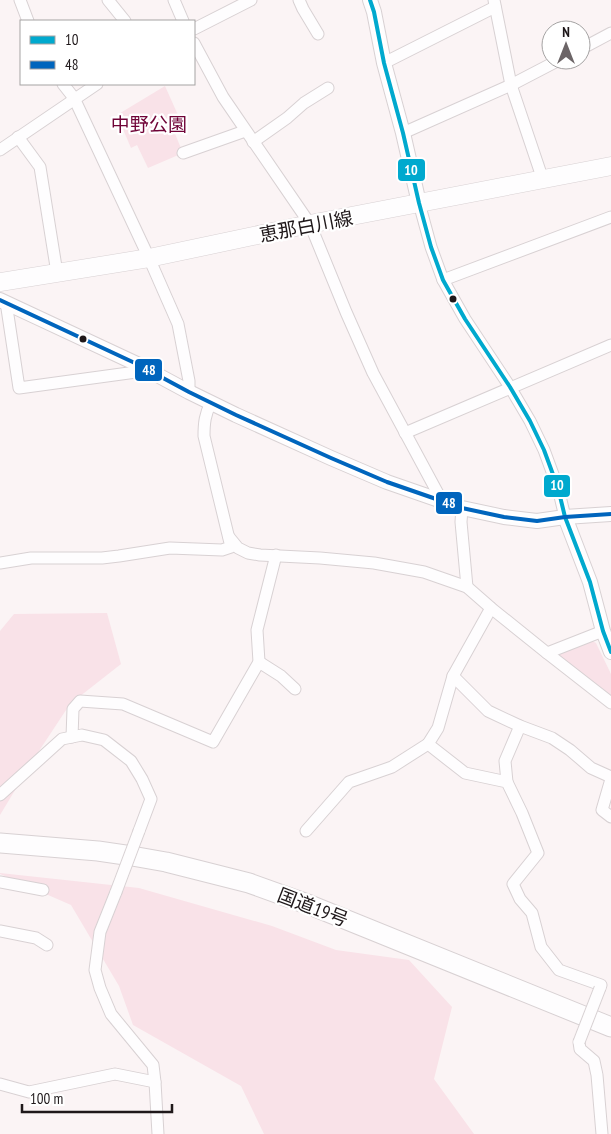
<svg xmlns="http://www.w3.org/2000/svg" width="611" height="1134" font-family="'PT Sans Narrow','Noto Sans JP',sans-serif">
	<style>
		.green { fill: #f9e2e8 }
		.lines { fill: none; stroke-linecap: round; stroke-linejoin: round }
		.minor-casing { stroke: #d8d1d3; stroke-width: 13 }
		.tertiary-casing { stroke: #d8d1d3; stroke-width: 16 }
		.primary-casing { stroke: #d8d1d3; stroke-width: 19 }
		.trunk-casing { stroke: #d8d1d3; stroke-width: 21 }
		.minor { stroke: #fefdfe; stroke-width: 11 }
		.tertiary { stroke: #fefdfe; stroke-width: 14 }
		.primary { stroke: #fefdfe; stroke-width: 18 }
		.trunk { stroke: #fefdfe; stroke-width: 19 }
		.minor-bridge-casing { stroke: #d8d1d3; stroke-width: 13; stroke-linecap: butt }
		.minor-bridge { stroke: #fefdfe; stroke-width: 11 }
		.bus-1-casing { stroke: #fff; stroke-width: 8 }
		.bus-2-casing { stroke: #fff; stroke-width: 8 }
		.bus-1 { stroke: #00a9ce; stroke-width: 4 }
		.bus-2 { stroke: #0065bd; stroke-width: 4 }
		.bus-dot { fill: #1f181a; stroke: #fff; stroke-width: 2 }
		.labels { text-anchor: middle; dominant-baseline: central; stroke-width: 4.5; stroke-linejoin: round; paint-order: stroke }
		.park-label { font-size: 19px; fill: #6f0337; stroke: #fff }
		.street-label { font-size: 19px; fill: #1f181a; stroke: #fff }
		.line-badge { stroke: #fff; stroke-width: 2 }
		.badge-label { font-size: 14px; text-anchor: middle; font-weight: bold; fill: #fff }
	</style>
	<rect width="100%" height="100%" fill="#fbf4f5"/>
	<g class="green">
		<polygon points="165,86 182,124 173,129 183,153 148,168 137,145 131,148 117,115"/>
		<polygon points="107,613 121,664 70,704 35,757 0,815 0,631 14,614"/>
		<polygon points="592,641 596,643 611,674 611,696 555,656"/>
		<polygon points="0,873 139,888 272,926 336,950 409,960 452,1007 434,1079 474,1134 264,1134 241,1086 133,1025 119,986 71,905 0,874"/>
	</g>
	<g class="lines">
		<g class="minor-casing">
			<g id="minor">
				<polyline points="20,0 28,21"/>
				<polyline points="108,0 125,21"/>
				<polyline points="174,0 183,21"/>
				<polyline points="299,0 303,9 318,34"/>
				<polyline points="494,0 511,85 543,180"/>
				<polyline points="194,29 251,0"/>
				<polyline points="194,43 223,97 310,224 346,312 373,373 442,501"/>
				<polyline points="581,49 611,33"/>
				<polyline points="384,63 495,7"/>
				<polyline points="63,84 74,98 149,258 178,324 189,381 189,392"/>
				<polyline points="403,133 511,85 559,60"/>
				<polyline points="18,137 40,167 57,273"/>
				<polyline points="253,142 287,118 304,103 328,88"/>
				<polyline points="0,150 97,84"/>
				<polyline points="183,153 245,131"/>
				<polyline points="419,203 431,247 443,280 465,319 510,387 530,421 544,450 558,488 565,517"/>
				<polyline points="443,280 611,217"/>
				<polyline points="6,302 19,388 136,372 137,364"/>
				<polyline points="405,433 611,345"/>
				<polyline points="462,508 461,522 467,587"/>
				<polyline points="229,537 238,548 248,553 260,555 320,558 374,563 424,572 467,587 491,608 547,653 603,631"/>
				<path d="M0 563 31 558H102L119 556 170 548 222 550 231 547 204 436C204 423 205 414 211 403"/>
				<polyline points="491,608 453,676 438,728 428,744 465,773 507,782 522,813 538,853 513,884 520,899 532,913 541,947 559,970 601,985 600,988"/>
				<polyline points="547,653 611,703"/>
				<polyline points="259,662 281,676 295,689"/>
				<polyline points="453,676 488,711 520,726 552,738 570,750 591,768 611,777"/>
				<polyline points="72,737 73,709 80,701 123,704 213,742 259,662 257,630 276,555"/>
				<polyline points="611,779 602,810 611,817"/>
				<polyline points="507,782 505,761 520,726"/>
				<polyline points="0,795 62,739 82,735 104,740 131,761 142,779 151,799 139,831"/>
				<polyline points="306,831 349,782 392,767 428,744"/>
				<polyline points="0,882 43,890"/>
				<polyline points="116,892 100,932 95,970 100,988 111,1014 153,1065 155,1082 158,1134"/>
				<polyline points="0,931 36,938 47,945"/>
				<polyline points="579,1042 580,1049 594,1061 597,1075 602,1134"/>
				<polyline points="0,1084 29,1092 115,1074 155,1082"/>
			</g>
		</g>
		<g class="tertiary-casing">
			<g id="tertiary">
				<polyline points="370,0 374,12 384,63 403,133 419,203"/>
				<polyline points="0,300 137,364 189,392 236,415 331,458 387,482 462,508 504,517 537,521 565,517 611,514"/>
				<polyline points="565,517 590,582 603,631 611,652"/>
			</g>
		</g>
		<g class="primary-casing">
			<polyline id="primary" points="0,282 149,258 310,224 611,166"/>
		</g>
		<g class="trunk-casing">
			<polyline id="trunk" points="0,843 98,851 132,856 166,862 249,883 310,905 611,1027"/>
		</g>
		<use href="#minor" class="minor"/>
		<use href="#tertiary" class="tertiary"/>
		<use href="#primary" class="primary"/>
		<use href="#trunk" class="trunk"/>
		<g class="minor-bridge-casing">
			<g id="minor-bridge">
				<polyline points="116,892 139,831"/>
				<polyline points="579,1042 600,988"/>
			</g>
		</g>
		<use href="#minor-bridge" class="minor-bridge"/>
		<g class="bus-1-casing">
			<polyline id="bus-1" points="370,0 374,12 384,63 403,133 419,203 431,247 443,280 465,319 510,387 530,421 544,450 558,488 565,517 590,582 603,631 611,652"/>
		</g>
		<g class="bus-2-casing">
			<polyline id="bus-2" points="0,300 137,364 189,392 236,415 331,458 387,482 462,508 504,517 537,521 565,517 611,514"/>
		</g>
		<use href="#bus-1" class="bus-1"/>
		<use href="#bus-2" class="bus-2"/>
	</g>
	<g class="bus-dot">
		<circle cx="453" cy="299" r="4.5"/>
		<circle cx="83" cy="339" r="4.5"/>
	</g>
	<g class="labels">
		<g class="park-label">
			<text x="149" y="124">中野公園</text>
		</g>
		<g class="street-label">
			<text transform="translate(306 226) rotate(-11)">恵那白川線</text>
			<text transform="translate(313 907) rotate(21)">国道19号</text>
		</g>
	</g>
	<g class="line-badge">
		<rect x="397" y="158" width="29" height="24" rx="5" fill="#00a9ce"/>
		<rect x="134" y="358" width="29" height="24" rx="5" fill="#0065bd"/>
		<rect x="543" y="474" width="28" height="24" rx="5" fill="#00a9ce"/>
		<rect x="435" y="491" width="28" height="24" rx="5" fill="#0065bd"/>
	</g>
	<g class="badge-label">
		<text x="411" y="175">10</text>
		<text x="149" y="375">48</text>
		<text x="557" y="490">10</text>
		<text x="449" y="508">48</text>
	</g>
	<rect x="20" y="20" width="175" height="65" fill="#ffffff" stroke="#a5a3a3"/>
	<rect x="30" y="36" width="25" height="8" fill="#00a9ce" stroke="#a5a3a3"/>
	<text x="65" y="45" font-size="15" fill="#1f181a">10</text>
	<rect x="30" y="61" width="25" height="8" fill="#0065bd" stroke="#a5a3a3"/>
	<text x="65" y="70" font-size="15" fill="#1f181a">48</text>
	<g transform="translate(566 45)"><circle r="24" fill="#ffffff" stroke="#a5a3a3"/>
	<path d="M0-4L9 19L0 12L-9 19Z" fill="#6c6567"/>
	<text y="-8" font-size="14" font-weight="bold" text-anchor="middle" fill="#1f181a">N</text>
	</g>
	<path d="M22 1104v8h150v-8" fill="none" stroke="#1f181a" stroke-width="2.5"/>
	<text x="30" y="1104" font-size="15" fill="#1f181a" stroke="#ffffff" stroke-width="4" paint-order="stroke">100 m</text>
</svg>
